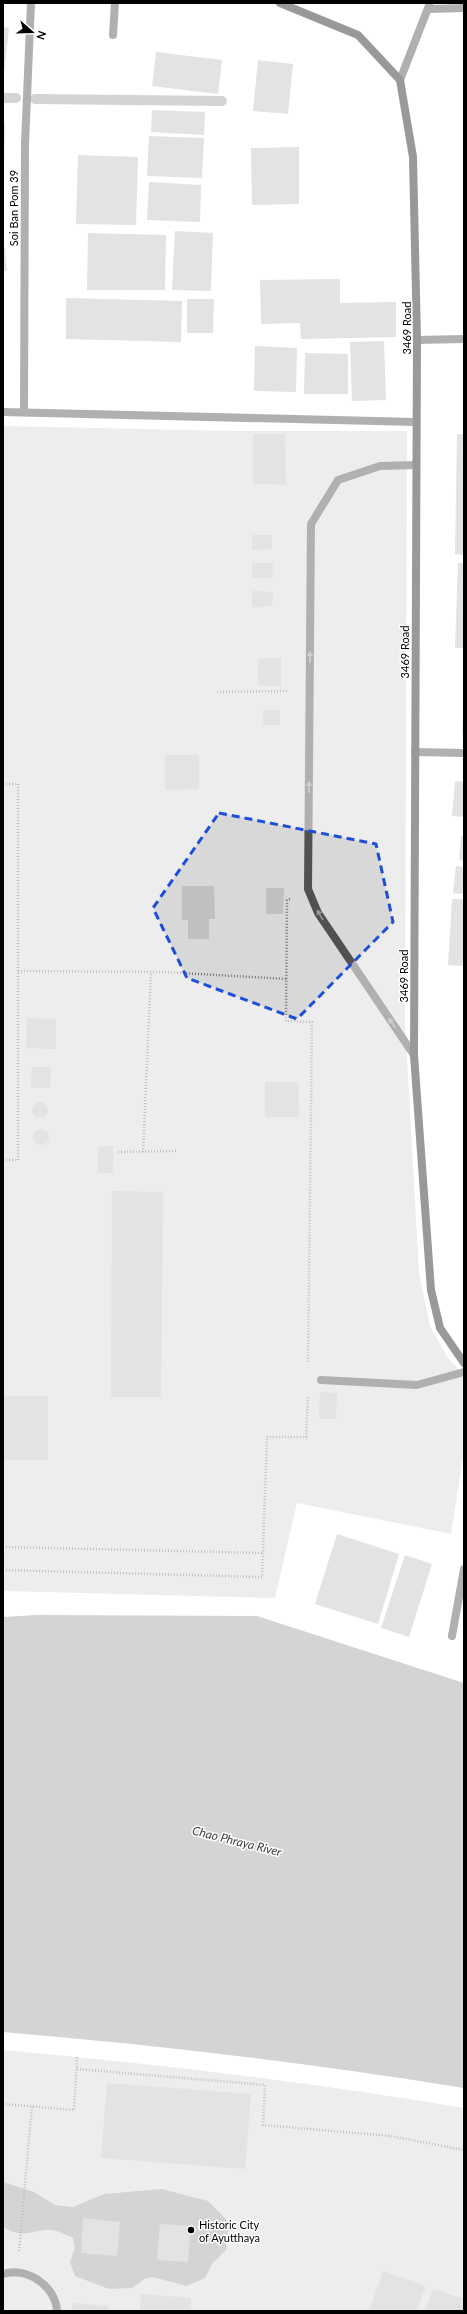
<svg xmlns="http://www.w3.org/2000/svg" width="467" height="2314" font-family="Lato,sans-serif">
	<style>
		.green { fill: #d8d8d8 }
		.water { fill: #9f9f9f }
		.lines { fill: none; stroke-linecap: round; stroke-linejoin: round }
		.stream { stroke: #9f9f9f; stroke-width: 10 }
		.building { fill: #c0c0c0 }
		.path { stroke: #737373; stroke-width: 2.5; stroke-dasharray: 1 2; stroke-linecap: butt }
		.lane { stroke: #515151; stroke-width: 8 }
		.street { stroke: #515151; stroke-width: 8 }
		.secondary { stroke: #1e1e1e; stroke-width: 8 }
		.oneway { fill: #979797 }
		.marked { fill: none; stroke: #1d4ed8; stroke-width: 3; stroke-dasharray: 8 5; stroke-linejoin: round }
		.poi-dot { fill: #000; stroke: #fff; stroke-width: 1.5 }
		.labels { text-anchor: middle; dominant-baseline: central; stroke-width: 3; stroke-linejoin: round; paint-order: stroke }
		.street-label { font-size: 11px; fill: #000; stroke: #fff }
		.poi-label { font-size: 11px; fill: #000; stroke: #fff; text-anchor: start }
		.water-label { font-size: 12px; font-style: italic; fill: #404040; stroke: #fff }
	</style>
	<rect width="100%" height="100%" fill="#fff"/>
	<g class="green">
		<polygon points="3,426 233,431 407,431 405,1022 419,1273 430,1326 448,1358 464,1375 464,1451 451,1534 297,1503 275,1598 3,1591"/>
		<path d="M3 2050C157 2064 312 2082 464 2108V2311H3Z"/>
	</g>
	<g class="water">
		<path d="M37 1615 257 1616 464 1683V2088C311 2063 157 2045 3 2032V1617Z"/>
		<path d="M3 2182 34 2192 55 2205 73 2207 104 2194 162 2189 208 2201 229 2222 226 2250 212 2264 205 2278 186 2286 153 2277 146 2278 132 2288 109 2289 75 2276 70 2262 75 2248 73 2238C64 2234 55 2229 45 2230 27 2232 21 2238 3 2227Z"/>
	</g>
	<g class="lines">
		<g class="stream">
			<polyline points="3,98 16,98"/>
			<polyline points="35,99 222,101"/>
		</g>
	</g>
	<g class="building">
		<polygon points="3,27 9,28 4,74 3,74"/>
		<polygon points="156,52 222,60 218,94 152,86"/>
		<polygon points="258,60 293,64 288,114 253,111"/>
		<polygon points="152,110 205,112 204,135 151,132"/>
		<polygon points="3,123 5,123 4,163 3,163"/>
		<polygon points="149,136 204,138 202,178 147,176"/>
		<polygon points="299,147 299,204 252,205 251,148"/>
		<polygon points="78,155 138,157 136,225 76,224"/>
		<polygon points="149,182 201,185 200,222 147,220"/>
		<polygon points="175,231 213,233 211,291 172,290"/>
		<polygon points="88,233 166,235 165,290 87,290"/>
		<polygon points="3,247 5,247 7,271 3,271"/>
		<polygon points="340,279 340,303 396,302 396,337 301,339 300,323 261,324 260,280"/>
		<polygon points="66,298 182,301 181,342 66,339"/>
		<polygon points="187,299 214,299 213,333 187,333"/>
		<polygon points="384,341 386,400 352,401 350,342"/>
		<polygon points="255,346 297,348 296,392 254,391"/>
		<polygon points="305,353 348,354 348,394 304,394"/>
		<polygon points="253,434 285,434 286,485 253,484"/>
		<polygon points="457,434 464,434 464,555 455,554"/>
		<polygon points="252,535 272,535 272,549 252,550"/>
		<polygon points="252,563 273,563 272,578 252,578"/>
		<polygon points="458,563 464,563 464,648 455,648"/>
		<polygon points="252,591 273,592 272,606 252,607"/>
		<rect x="258" y="658" width="23" height="28"/>
		<rect x="263" y="710" width="17" height="15"/>
		<polygon points="463,717 464,717 464,733 462,732"/>
		<polygon points="165,755 199,755 199,789 165,790"/>
		<polygon points="455,781 464,782 464,817 452,816"/>
		<polygon points="461,836 464,836 464,861 459,860"/>
		<polygon points="456,866 464,867 464,894 453,893"/>
		<polygon points="182,886 214,886 215,919 209,919 209,939 188,939 188,920 182,920"/>
		<polygon points="266,888 284,888 283,914 266,914"/>
		<polygon points="452,899 464,899 464,966 448,965"/>
		<polygon points="27,1018 56,1019 56,1049 26,1048"/>
		<polygon points="32,1067 51,1067 50,1088 31,1088"/>
		<polygon points="265,1082 298,1082 299,1117 265,1117"/>
		<circle cx="40" cy="1110" r="8"/>
		<circle cx="41" cy="1137" r="8"/>
		<rect x="98" y="1146" width="15" height="27"/>
		<polygon points="112,1191 163,1192 161,1397 111,1397"/>
		<polygon points="320,1392 337,1393 336,1419 319,1419"/>
		<rect x="3" y="1396" width="45" height="64"/>
		<polygon points="337,1534 399,1554 378,1624 315,1604"/>
		<polygon points="405,1555 432,1564 409,1637 381,1628"/>
		<polygon points="107,2083 251,2094 245,2169 101,2158"/>
		<polygon points="83,2218 120,2222 117,2256 81,2253"/>
		<polygon points="160,2224 191,2226 188,2262 157,2260"/>
		<polygon points="383,2271 425,2286 417,2311 369,2311"/>
		<polygon points="433,2289 464,2299 464,2311 425,2311"/>
		<polygon points="141,2294 191,2298 190,2311 140,2311"/>
		<polygon points="73,2303 109,2306 108,2311 72,2311"/>
	</g>
	<g class="lines">
		<g class="path">
			<polyline points="217,692 288,691"/>
			<polyline points="3,784 18,784 18,1160 3,1160"/>
			<polyline points="290,899 287,900 286,1021 312,1022 308,1363"/>
			<polyline points="18,971 164,972 287,979"/>
			<polyline points="118,1152 176,1151"/>
			<polyline points="143,1152 151,972"/>
			<polyline points="3,1547 264,1553"/>
			<polyline points="3,1570 262,1577 267,1437 306,1437 308,1396"/>
			<polyline points="77,2069 265,2085 263,2125 390,2136 464,2150"/>
			<polyline points="3,2104 74,2110 77,2057"/>
			<polyline points="19,2251 32,2106"/>
		</g>
		<g class="lane">
			<polyline points="429,9 464,8"/>
			<polyline points="113,35 115,3"/>
			<polyline points="415,752 464,753"/>
			<polyline points="414,1055 318,913 308,889 311,524 338,480 380,466 416,465"/>
			<polyline points="321,1380 417,1385 464,1372"/>
			<polyline points="452,1636 464,1569"/>
			<path d="M3 2274C26 2266 56 2286 57 2311"/>
		</g>
		<g class="street">
			<polyline points="400,80 430,3"/>
			<polyline points="417,340 464,339"/>
			<polyline points="3,412 416,422"/>
			<polyline points="24,412 25,144 31,3"/>
		</g>
		<polyline class="secondary" points="280,3 358,35 400,80 413,157 417,340 414,1055 431,1290 440,1328 464,1363"/>
	</g>
	<defs><path id="oneway-solid" d="M-6-.8H1V-3.2L6.5 0L1 3.2V.8H-6Z"/></defs>
	<g class="oneway">
		<use href="#oneway-solid" transform="translate(310 657) rotate(-90)"/>
		<use href="#oneway-solid" transform="translate(309 787) rotate(-90)"/>
		<use href="#oneway-solid" transform="translate(320 915) rotate(-120)"/>
		<use href="#oneway-solid" transform="translate(392 1023) rotate(-124)"/>
	</g>
	<path d="M0 0H467V2314H0ZM219 813 376 844 393 922 297 1019 187 978 153 908Z" fill="#fff" fill-opacity=".55" fill-rule="evenodd"/>
	<path class="marked" d="M219 813 376 844 393 922 297 1019 187 978 153 908Z"/>
	<circle class="poi-dot" cx="191" cy="2230" r="4"/>
	<g class="labels">
		<g class="street-label">
			<text transform="translate(13 208) rotate(-90)">Soi Ban Pom 39</text>
			<text transform="translate(406 328) rotate(-90)">3469 Road</text>
			<text transform="translate(404 652) rotate(-90)">3469 Road</text>
			<text transform="translate(403 976) rotate(-90)">3469 Road</text>
		</g>
		<g class="poi-label">
			<text x="199" y="2224">Historic City<tspan x="199" dy="13">of Ayutthaya</tspan></text>
		</g>
		<g class="water-label">
			<text transform="translate(237 1841) rotate(14)">Chao Phraya River</text>
		</g>
	</g>
	<rect width="467" height="2314" fill="none" stroke="#000000" stroke-width="8"/>
	<g transform="translate(32 32) rotate(110)" stroke="#ffffff" stroke-width="3" paint-order="stroke">
	<path d="M0-3L7 15L0 10L-7 15Z" fill="#000000"/>
	<text y="-6" font-size="11" font-weight="bold" text-anchor="middle" fill="#000000">N</text>
	</g>
</svg>
